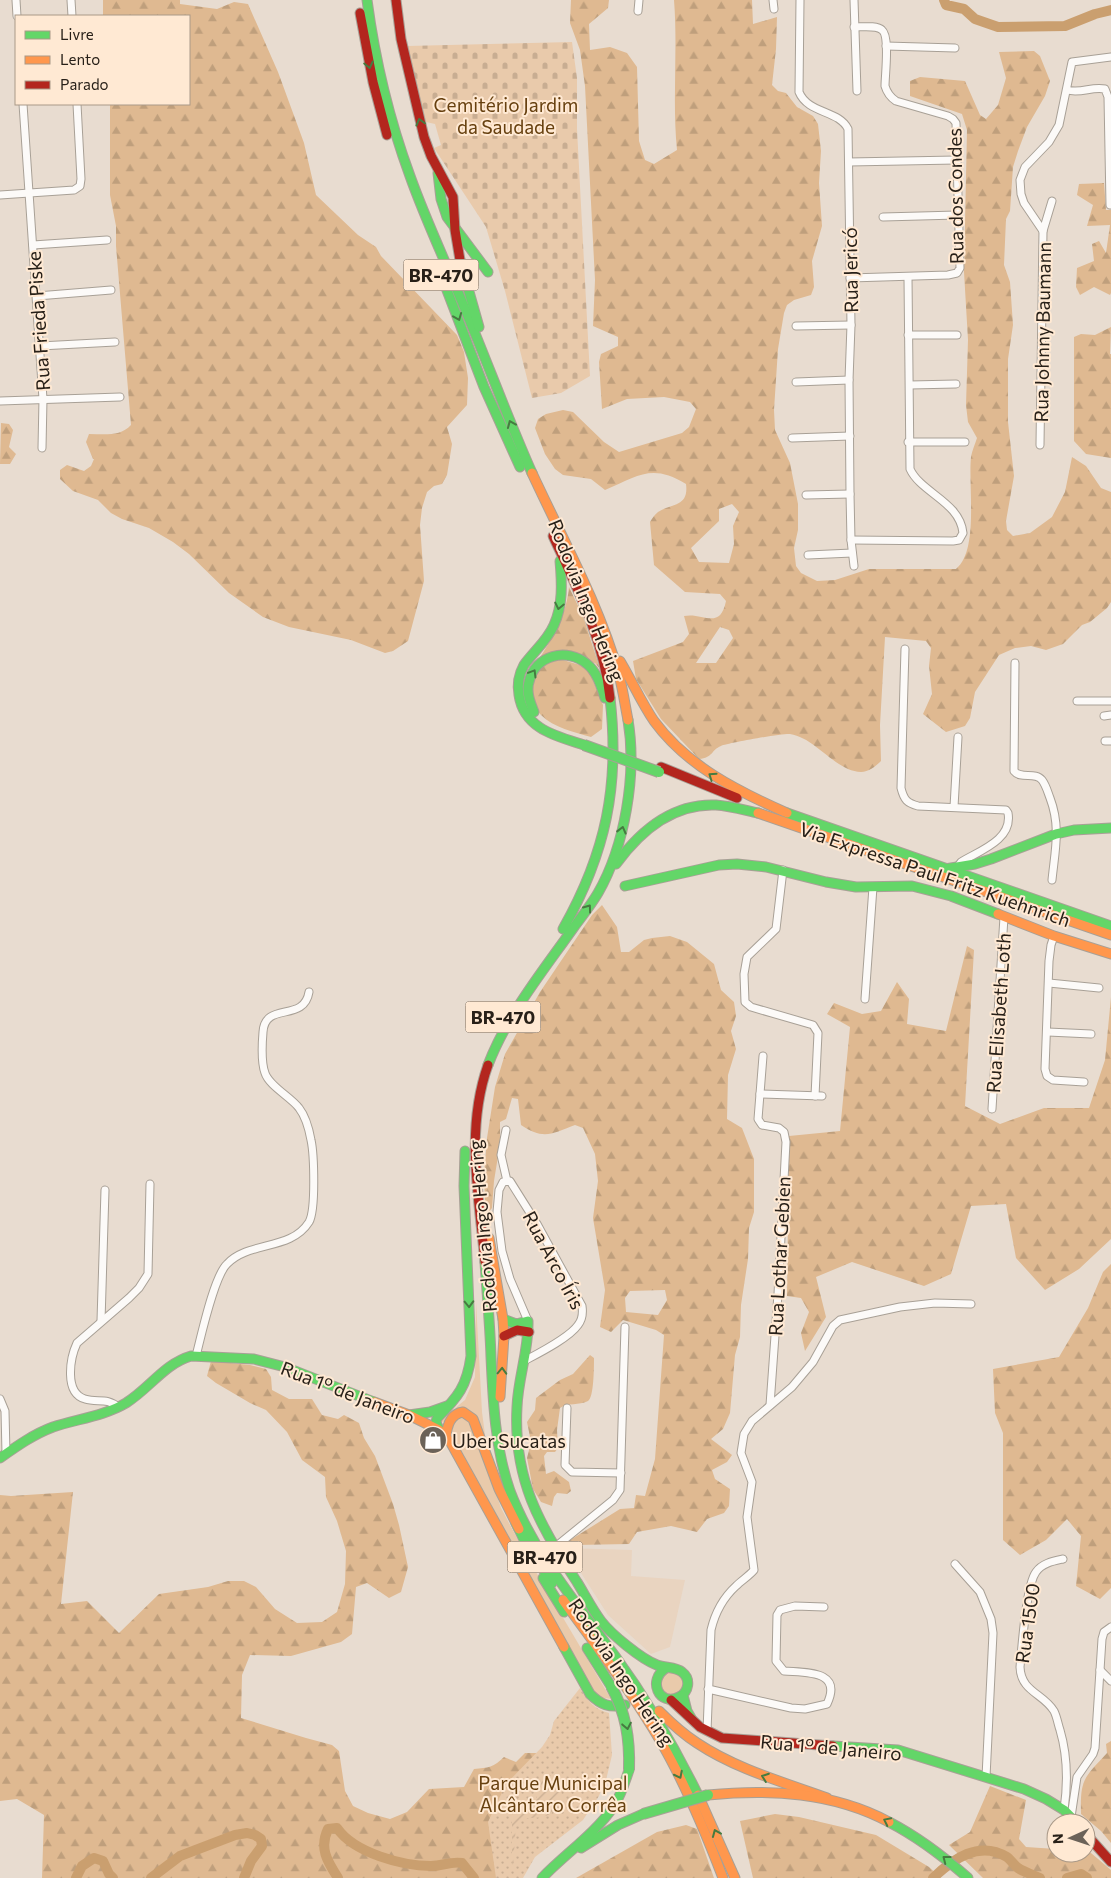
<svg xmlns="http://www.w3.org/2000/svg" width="1111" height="1878" font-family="Commissioner,sans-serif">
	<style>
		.built { fill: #e9d4c0 }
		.grass { fill: #e9caab }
		.forest { fill: url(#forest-firs); fill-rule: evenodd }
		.cemetery { fill: url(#cemetery-stones) }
		.park { fill: url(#park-dots) }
		.garden { fill: url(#garden-furrows) }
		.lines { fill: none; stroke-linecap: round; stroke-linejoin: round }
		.river { stroke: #ca9f6f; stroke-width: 10 }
		.street-casing { stroke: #a8a096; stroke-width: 9 }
		.fast-casing { stroke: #a8a096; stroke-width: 11 }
		.slow-casing { stroke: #a8a096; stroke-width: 11 }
		.jam-casing { stroke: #a8a096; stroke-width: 11 }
		.street { stroke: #fcfaf8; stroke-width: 7 }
		.fast { stroke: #63d668; stroke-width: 9 }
		.slow { stroke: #ff974d; stroke-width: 9 }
		.jam { stroke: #b3261e; stroke-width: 9 }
		.fast-bridge-casing { stroke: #a8a096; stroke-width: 12; stroke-linecap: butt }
		.fast-bridge { stroke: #63d668; stroke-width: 10 }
		.oneway { stroke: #467b40 }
		.labels { text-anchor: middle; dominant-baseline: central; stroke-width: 4; stroke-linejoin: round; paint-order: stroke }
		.shield { fill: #ffe9d3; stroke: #685c50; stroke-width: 1 }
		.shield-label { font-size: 18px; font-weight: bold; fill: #282018 }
		.park-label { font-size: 19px; fill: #67400f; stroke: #ffe9d3 }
		.street-label { font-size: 19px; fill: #282018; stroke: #ffe9d3 }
		.poi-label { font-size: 19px; fill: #282018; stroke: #ffe9d3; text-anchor: start }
	</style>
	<defs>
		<pattern id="forest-firs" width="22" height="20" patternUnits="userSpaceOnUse" patternTransform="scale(1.25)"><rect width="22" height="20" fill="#dfb991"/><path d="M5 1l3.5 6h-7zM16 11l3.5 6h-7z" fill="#bf9f7c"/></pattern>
		<pattern id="cemetery-stones" width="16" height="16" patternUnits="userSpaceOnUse" patternTransform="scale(1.25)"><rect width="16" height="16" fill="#e9caab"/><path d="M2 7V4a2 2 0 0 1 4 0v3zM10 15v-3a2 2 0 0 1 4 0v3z" fill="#c8ad92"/></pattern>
		<pattern id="park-dots" width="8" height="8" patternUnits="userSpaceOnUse" patternTransform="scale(1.25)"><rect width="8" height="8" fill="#e9caab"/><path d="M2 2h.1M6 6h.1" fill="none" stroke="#c8ad92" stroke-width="1.8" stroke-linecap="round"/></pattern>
		<pattern id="garden-furrows" width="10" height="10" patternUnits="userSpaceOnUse" patternTransform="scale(1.25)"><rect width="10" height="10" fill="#e9caab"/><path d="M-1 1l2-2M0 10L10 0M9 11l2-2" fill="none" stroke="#c8ad92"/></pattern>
	</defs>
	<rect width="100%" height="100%" fill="#e8dcd0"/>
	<polygon class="built" points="565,1548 632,1550 631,1576 685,1580 670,1647 651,1654 608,1615"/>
	<g class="grass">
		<polygon points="476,1302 482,1412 487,1450 475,1414 443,1422 438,1422 465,1400 475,1377"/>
		<polygon points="460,1417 472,1422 501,1508 526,1555 611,1699 599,1697 594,1691 493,1514 464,1455 453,1437 452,1426"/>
		<circle cx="671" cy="1684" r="12"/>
	</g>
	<g class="forest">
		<path d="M103 0H180V4L217 9 234 2 248 4 278 72 304 143 316 195 358 235 376 247 381 256 457 335 464 352 468 378 467 405 447 427 452 444 447 475 442 484 434 486 427 492 422 508 420 525 424 581 408 641 393 651 385 653 351 640 289 627 263 617 229 593 189 554 173 542 149 528 122 519 111 513 98 500 73 491 60 479V470L67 465 84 471 91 466 94 459H93L86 442 89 434C104 434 120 437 131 425L116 246V226L110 195V104H189V16H103Z"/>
		<path d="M571 0H609L608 8 589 24 590 50 610 47 627 53 637 67 639 141 645 160 654 164 677 150C672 100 678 50 674 0H752L753 24 777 17 776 49 772 85 778 91 786 93 797 107 813 116 818 124 821 151 819 183 822 226 812 261 814 287 811 295 794 300 787 305 784 313 778 349 774 410 775 430 790 463 798 504V530L794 548 796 566 801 573 817 581 835 580 869 569H956C979 551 968 486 971 457 972 451 975 444 977 438L968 422 966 405 968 340 964 272 967 130 962 114 910 96V81L920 77 965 81 980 115 986 119 998 105 1006 78 999 52 1034 51 1040 56 1050 81 1045 96 1027 127 1018 151 1013 167 1010 211 1006 219 1004 265 1010 282 1013 325 1008 359V422L1014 476 1006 521 1007 530 1013 536 1030 533 1052 517 1065 492 1072 457 1086 466 1101 488 1111 492V602L1107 608 1090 622 1082 625 1063 644 1046 650 1031 646 1015 648 999 655 975 692 970 718 965 726 946 732 923 714 932 694 929 666 931 648 926 641 885 637 880 725 881 761C876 766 869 772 861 772 835 771 816 738 790 734 784 733 728 743 721 746 711 750 713 758 699 759L661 719 636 679 633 661 683 642 689 634 684 616C703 612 720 631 726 601L720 594 685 592 654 565 650 522C652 519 654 515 658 512 672 503 689 507 686 484 652 463 638 476 605 490L591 479 563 475 555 469 545 454 535 428 538 419 546 414 563 410 573 412 604 442 619 452 682 433 689 427 696 409 690 402 664 397 627 399 602 409 599 362 601 354 618 346V337L593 326 595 280 585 86 580 50 570 23ZM732 504 739 512 733 526 734 544 729 563 699 562 691 548 719 521V509ZM720 627 729 630 733 638 716 663H696Z"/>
		<polygon points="1104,183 1106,210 1111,210 1111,293 1110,295 1094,287 1080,295 1076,287 1077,268 1094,261 1092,244 1099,241 1106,253 1110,225 1087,226 1093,205 1077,195 1079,184"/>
		<polygon points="1111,327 1110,354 1111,354 1111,458 1086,454 1074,441 1074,337 1081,334 1095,335"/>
		<polygon points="1,423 9,424 13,430 9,447 16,454 10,464 0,464"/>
		<path d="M569 587 583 616 600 669 595 663 547 654 521 687C540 656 566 624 569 587Z"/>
		<path d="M563 660 580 665 590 673 603 705 602 729 591 737C574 732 554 728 541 715 527 702 531 667 551 661 554 660 559 660 563 660Z"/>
		<path d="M602 905 617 927 621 952H629L644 940 652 938 670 936 687 942 714 964 721 990 734 1002 736 1016 731 1031 736 1049 728 1075 727 1119 742 1128 754 1159V1212L749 1228 748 1259 741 1305 740 1337 735 1355 730 1413 723 1429 711 1439 732 1455 727 1462 712 1470 715 1479 730 1489 729 1506 724 1513 707 1519 697 1532 671 1526 637 1532 629 1544 575 1545 567 1542 620 1509 634 1508 636 1495 645 1496 655 1459 664 1335 656 1330 623 1320 611 1332 600 1327 605 1290 593 1218 598 1181 595 1154 583 1128 575 1125C552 1134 543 1140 521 1125L518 1099 512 1098 506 1119 500 1122V1144L494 1181 492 1208 488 1213 485 1202 484 1175 487 1138 495 1087 505 1054 540 992 592 915ZM665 1290 667 1300 658 1315 626 1312 625 1298 630 1291Z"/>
		<polygon points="967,946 974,950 965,1106 1000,1124 1044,1108 1089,1108 1105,1060 1111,997 1111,1239 1079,1269 1045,1290 1016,1258 1006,1204 971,1206 951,1274 924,1286 852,1262 816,1277 826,1317 805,1351 801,1333 809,1312 801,1298 787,1296 789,1136 840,1131 850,1027 827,1014 834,1003 862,1014 881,1011 897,982 909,999 907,1024 946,1031"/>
		<polygon points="1111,1264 1111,1588 1100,1599 1076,1586 1081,1536 1067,1519 1046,1540 1020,1555 1003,1540 1003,1433 995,1413 993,1369 1059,1357 1088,1308 1103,1272"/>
		<path d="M590 1355 594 1358C594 1366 594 1398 588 1401 579 1406 568 1402 560 1408L557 1430 558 1448 555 1452H547L544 1456 546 1474 554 1471 569 1482 571 1491 567 1494 557 1493 554 1497 552 1506 541 1502 533 1489 527 1458 531 1442 527 1422 535 1410 536 1398 560 1380 573 1374Z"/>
		<path d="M211 1361 250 1365 266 1369 271 1377 272 1390 289 1399H312L322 1415 338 1419 344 1415 359 1423 364 1438 375 1456 393 1504 399 1525 408 1567 401 1592 389 1598 367 1583 356 1587 352 1634 341 1642 291 1656 250 1655 242 1675 241 1718 306 1738 332 1745 339 1751 345 1791 353 1806 368 1813 390 1819 407 1812 429 1789 464 1787 474 1769C488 1768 494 1767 504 1757L516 1762 525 1753H536L545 1757 507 1878H42L44 1815 17 1799 0 1801V1495L11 1496 73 1492 61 1604 87 1601 119 1633 159 1594 208 1587 228 1581H244L256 1587 275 1609 297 1623 322 1622 337 1612 345 1584 346 1551 337 1521 326 1497 325 1477 302 1460 287 1432 266 1410 250 1403 216 1383 207 1376Z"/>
		<path d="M1111 1741V1843L1101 1831 1081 1814C1080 1779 1084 1778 1107 1753L1106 1744Z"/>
		<polygon points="990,1786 1026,1800 1019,1839 1026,1847 1056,1849 1056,1853 1091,1853 1111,1870 1111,1878 983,1878 949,1845 970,1832"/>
		<polygon points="775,1814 799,1817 876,1835 929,1867 941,1878 753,1878 740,1821"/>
		<polygon points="686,1825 697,1829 714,1878 576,1878 657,1832"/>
	</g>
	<polygon class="cemetery" points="572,42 577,78 577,129 590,376 561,393 532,398 505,291 486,227 434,148 441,145 435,124 426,122 407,46"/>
	<path class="park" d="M580 1688C587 1700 595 1710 609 1713L612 1755 607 1776 599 1796 583 1820 535 1857 523 1878H496L488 1822 506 1784 542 1747 550 1735 554 1721Z"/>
	<path class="garden" d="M553 1775 561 1781C563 1796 559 1814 542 1817 531 1819 525 1816 516 1824L513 1867H512V1808L531 1805C545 1793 533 1777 553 1775Z"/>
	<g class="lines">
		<g class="river">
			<polyline points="944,0 946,5 964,9 975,19 998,27 1065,26 1095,14 1111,10"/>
			<polyline points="76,1878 82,1866 94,1858 103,1861 109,1874 113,1878"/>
			<polyline points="151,1878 180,1856 235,1835 247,1833 255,1835 261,1839 262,1846 251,1861 244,1878"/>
			<path d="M338 1878C327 1861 319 1848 328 1829L337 1828C354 1853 403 1866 431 1866 442 1866 451 1861 462 1863L474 1878"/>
			<path d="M933 1878C953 1859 979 1840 1007 1857 1011 1860 1014 1865 1018 1868 1024 1872 1033 1875 1040 1878"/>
			<polyline points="1067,1878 1081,1874 1087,1878"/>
		</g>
		<g class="street-casing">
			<g id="street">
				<polyline points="16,0 17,16"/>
				<polyline points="71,0 72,16"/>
				<polyline points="773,0 774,9"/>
				<path d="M800 0 799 92C808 114 839 110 848 129L851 325 849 380 850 494 851 540 854 566"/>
				<polyline points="854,0 857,91"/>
				<polyline points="638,11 639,0"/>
				<polyline points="886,46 955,48"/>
				<path d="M1067 90C1081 94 1092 86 1105 89L1108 97 1110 205"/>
				<polyline points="23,104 43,399 42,448"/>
				<polyline points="849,162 956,160"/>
				<polyline points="0,195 74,190 80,186 81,179 77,104"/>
				<polyline points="883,217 957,215"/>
				<polyline points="1043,231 1052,201"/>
				<polyline points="33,245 107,240"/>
				<path d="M850 278 948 275 957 273 960 268 956 123 953 119 948 116 896 101C890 97 887 93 885 86 885 75 890 36 882 30 877 25 862 27 854 27"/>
				<polyline points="37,296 111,290"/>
				<polyline points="796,326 851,325"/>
				<polyline points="908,335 957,335"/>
				<polyline points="40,346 115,342"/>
				<polyline points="796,382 849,380"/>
				<polyline points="910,385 956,384"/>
				<polyline points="0,401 120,397"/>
				<polyline points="792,438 850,436"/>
				<polyline points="908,442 965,442"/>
				<polyline points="1040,445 1043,231 1024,203 1021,194 1020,180 1025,167 1049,142 1059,125 1072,62 1111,57"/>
				<polyline points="806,495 850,494"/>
				<path d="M851 540 953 541 959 540 963 533C960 502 921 493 910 469L908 278"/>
				<polyline points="808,555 852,553"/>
				<path d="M905 649 901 788C904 800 907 803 918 806L1006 810 1008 813C1013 840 979 851 961 862L958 866"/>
				<path d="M1015 663 1014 771C1021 780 1035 771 1042 780 1046 785 1048 793 1050 798 1061 827 1055 850 1052 880"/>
				<polyline points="1077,701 1111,701"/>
				<polyline points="1104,716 1111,715"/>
				<polyline points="1105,741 1111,741"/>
				<polyline points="954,807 958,737"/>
				<polyline points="783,870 776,929 747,957 744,974 745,1002 751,1007 813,1025 818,1033 815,1096"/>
				<polyline points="1054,936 1051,945 1049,961 1045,1069 1047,1076 1053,1080 1084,1082"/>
				<polyline points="1049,983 1099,988"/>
				<polyline points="865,999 873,887"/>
				<polyline points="1048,1032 1091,1034"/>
				<polyline points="763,1056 758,1119 762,1125 779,1128 784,1132 786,1142 778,1294 770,1405"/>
				<polyline points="760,1094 822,1096"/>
				<polyline points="992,1109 1004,917"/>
				<polyline points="506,1130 501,1155 507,1181"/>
				<polyline points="101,1321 105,1190"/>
				<path d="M196 1356C201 1337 214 1276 227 1264 248 1241 291 1251 309 1222 316 1210 314 1154 311 1140 309 1129 306 1117 299 1108 291 1097 269 1086 265 1073 261 1062 262 1044 263 1032 265 1001 304 1023 309 992"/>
				<path d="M524 1361C539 1353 569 1338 578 1325 583 1319 583 1313 582 1306L537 1224 510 1181 503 1182 499 1190 497 1212 502 1251 510 1279 528 1321"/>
				<polyline points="0,1399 5,1411 6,1454"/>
				<path d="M118 1407C107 1397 97 1403 85 1399 64 1393 70 1358 77 1343L129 1298 139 1288 148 1274 150 1184"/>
				<polyline points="567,1408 565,1465 572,1472 621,1473"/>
				<polyline points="554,1548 613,1500 620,1490 625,1327"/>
				<path d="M1063 1559C1054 1561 1042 1563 1036 1572 1026 1585 1022 1647 1020 1667 1021 1692 1043 1693 1054 1711 1057 1717 1058 1724 1060 1730 1068 1757 1068 1782 1064 1810"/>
				<polyline points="955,1564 980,1592 991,1619 993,1633 986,1777"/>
				<polyline points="1100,1670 1111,1681"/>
				<path d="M708 1689 791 1708 805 1709 827 1704C843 1670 806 1673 784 1671L776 1661 777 1615 780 1610 795 1606 824 1607"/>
				<path d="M707 1731 711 1630C715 1613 724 1597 736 1586 742 1580 749 1576 754 1570L747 1517 752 1482 741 1453 744 1434 752 1421 792 1387 813 1362 833 1326 840 1320 900 1307 935 1303 971 1304"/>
				<polyline points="1071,1817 1077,1777 1093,1754 1095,1748 1102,1639 1104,1632 1111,1627"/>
			</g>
		</g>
		<g class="fast-casing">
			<g id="fast">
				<path d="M367 0C375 60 389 119 410 176 426 221 447 265 465 309 488 364 508 419 532 473"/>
				<polyline points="438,173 441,199 447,217 488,272"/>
				<polyline points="460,260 479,327"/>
				<polyline points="440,272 484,387 520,467"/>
				<path d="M560 561C562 583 563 605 554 625 547 641 534 651 524 665 519 674 517 684 519 695 524 729 556 736 584 745"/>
				<path d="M534 712C530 702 526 692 529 682 535 655 567 647 587 664 597 672 601 686 605 698"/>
				<polyline points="787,813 1111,926"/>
				<path d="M616 864C640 831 672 803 716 805 730 806 744 810 758 813"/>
				<polyline points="945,869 975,864 991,859 1056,834 1074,830 1111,828"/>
				<polyline points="625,886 719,865 737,864 766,867 826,882 856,887 912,886 951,896 998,914"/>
				<path d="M563 929C606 853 620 785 610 698"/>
				<path d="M488 1065C507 1015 543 971 574 927 582 916 591 905 598 893 625 846 637 774 628 720"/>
				<path d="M485 1262C487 1294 490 1325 491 1357 493 1401 495 1448 510 1491 533 1552 577 1604 615 1656 647 1700 674 1746 698 1795"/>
				<path d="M503 1319 516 1324 528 1321C529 1350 518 1378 517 1407 513 1478 539 1525 577 1582 585 1595 592 1609 601 1621 611 1634 641 1659 657 1665 665 1668 676 1667 682 1672 691 1679 689 1692 679 1697 659 1707 647 1680 666 1668"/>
				<polyline points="409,1415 430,1412 447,1406"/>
				<path d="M439 1430 436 1422 437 1418C458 1397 467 1386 471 1356L464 1186 465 1151"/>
				<path d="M0 1458C17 1446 34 1434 53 1427 77 1419 104 1416 126 1403 150 1388 164 1364 191 1356L254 1359 285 1367 374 1402"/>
				<polyline points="516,1523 526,1544 552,1583"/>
				<polyline points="543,1578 564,1612"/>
				<path d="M564 1647 590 1694C601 1705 609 1708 625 1705"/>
				<polyline points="587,1648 611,1686"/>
				<polyline points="683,1695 687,1711 691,1718"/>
				<polyline points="833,1746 898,1750 1024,1789 1046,1799 1064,1810 1077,1823"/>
				<path d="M889 1822C918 1837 943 1856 968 1878"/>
				<polyline points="581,1848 618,1825 643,1814"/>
				<path d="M542 1878C565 1854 595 1834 614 1806 621 1795 625 1782 629 1770"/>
			</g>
		</g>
		<g class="slow-casing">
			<g id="slow">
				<path d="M532 473C563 540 599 604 619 675 623 690 625 705 628 720"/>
				<path d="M620 661C632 681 641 702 654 721 687 766 737 791 787 813"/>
				<polyline points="758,813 1111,935"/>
				<polyline points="998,914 1054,936 1111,954"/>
				<polyline points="489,1238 503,1319 504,1336 500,1397"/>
				<polyline points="374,1402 409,1415 439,1430 451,1443 564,1647"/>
				<path d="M446 1437C447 1426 450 1414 463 1412L473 1419 499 1489 519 1529"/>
				<path d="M563 1600C597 1647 632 1692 661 1742 686 1785 705 1831 723 1878"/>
				<path d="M659 1711C671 1723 683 1734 697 1743 736 1769 783 1782 827 1798"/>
				<polyline points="698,1795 735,1878"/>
				<path d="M708 1795C770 1789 833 1792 889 1822"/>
			</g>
		</g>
		<g class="jam-casing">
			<g id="jam">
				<polyline points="396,0 401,39 424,137 431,156 453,197 455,230 460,260"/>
				<polyline points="360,13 373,82 387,135"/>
				<path d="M553 536C577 588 604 640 610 698"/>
				<polyline points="661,767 737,798"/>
				<path d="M485 1262C479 1196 465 1130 488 1065"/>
				<polyline points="504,1336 517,1330 529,1332"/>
				<polyline points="671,1700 700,1727 722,1738 833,1746"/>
				<polyline points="1086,1834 1111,1862"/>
			</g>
		</g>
		<use href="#street" class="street"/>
		<use href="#fast" class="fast"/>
		<use href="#slow" class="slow"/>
		<use href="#jam" class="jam"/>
		<g class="fast-bridge-casing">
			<g id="fast-bridge">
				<polyline points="584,745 659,772"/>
				<path d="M611 1686C626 1713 630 1739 629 1770"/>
				<polyline points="643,1814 708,1795"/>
			</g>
		</g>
		<use href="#fast-bridge" class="fast-bridge"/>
	</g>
	<defs><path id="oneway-chevron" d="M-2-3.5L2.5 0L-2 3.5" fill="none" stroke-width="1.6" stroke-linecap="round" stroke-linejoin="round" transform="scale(1.25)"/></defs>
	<g class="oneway">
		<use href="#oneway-chevron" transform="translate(369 65) rotate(77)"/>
		<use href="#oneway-chevron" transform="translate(420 122) rotate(-105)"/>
		<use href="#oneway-chevron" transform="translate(458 317) rotate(68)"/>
		<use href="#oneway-chevron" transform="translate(511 424) rotate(-113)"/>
		<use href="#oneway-chevron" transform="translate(559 606) rotate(102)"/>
		<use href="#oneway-chevron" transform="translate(533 673) rotate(-59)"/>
		<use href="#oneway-chevron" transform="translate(712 776) rotate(-145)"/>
		<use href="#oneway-chevron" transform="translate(622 830) rotate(-76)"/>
		<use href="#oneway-chevron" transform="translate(588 908) rotate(-54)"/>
		<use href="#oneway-chevron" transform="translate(469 1304) rotate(88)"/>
		<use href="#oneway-chevron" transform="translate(502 1371) rotate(-88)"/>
		<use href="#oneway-chevron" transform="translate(627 1726) rotate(79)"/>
		<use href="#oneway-chevron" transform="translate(679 1775) rotate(63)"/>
		<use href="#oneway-chevron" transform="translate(765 1777) rotate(-160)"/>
		<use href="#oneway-chevron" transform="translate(887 1821) rotate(-154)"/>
		<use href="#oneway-chevron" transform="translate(716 1833) rotate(-113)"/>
		<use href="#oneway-chevron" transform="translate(946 1859) rotate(-142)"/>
	</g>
	<defs>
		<g id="shop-disc" transform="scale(1.4375)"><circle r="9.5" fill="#6b6258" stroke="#ffe9d3"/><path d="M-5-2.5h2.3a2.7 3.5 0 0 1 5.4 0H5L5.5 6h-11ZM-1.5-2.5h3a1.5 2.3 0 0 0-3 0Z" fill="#fff"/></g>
	</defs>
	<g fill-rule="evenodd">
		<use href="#shop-disc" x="433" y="1440"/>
	</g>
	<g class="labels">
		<g class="shield">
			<rect x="403.5" y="259.5" width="75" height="31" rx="4"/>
			<rect x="465.5" y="1001.5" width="75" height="31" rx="4"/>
			<rect x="507.5" y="1541.5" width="75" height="31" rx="4"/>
		</g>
		<g class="shield-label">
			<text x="441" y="275">BR-470</text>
			<text x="503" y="1017">BR-470</text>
			<text x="545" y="1557">BR-470</text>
		</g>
		<g class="park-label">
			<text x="506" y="104">Cemitério Jardim<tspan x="506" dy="22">da Saudade</tspan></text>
			<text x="553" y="1782">Parque Municipal<tspan x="553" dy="22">Alcântaro Corrêa</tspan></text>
		</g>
		<g class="street-label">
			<text transform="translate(955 196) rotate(-91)">Rua dos Condes</text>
			<text transform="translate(850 270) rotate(-91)">Rua Jericó</text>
			<text transform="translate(38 321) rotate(-94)">Rua Frieda Piske</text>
			<text transform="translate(1042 332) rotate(-89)">Rua Johnny Baumann</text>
			<text transform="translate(587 600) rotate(68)">Rodovia Ingo Hering</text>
			<text transform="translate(935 874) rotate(19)">Via Expressa Paul Fritz Kuehnrich</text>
			<text transform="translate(998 1013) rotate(-86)">Rua Elisabeth Loth</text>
			<text transform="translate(482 1226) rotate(-95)">Rodovia Ingo Hering</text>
			<text transform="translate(779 1256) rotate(-87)">Rua Lothar Gebien</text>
			<text transform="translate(554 1260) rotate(62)">Rua Arco Íris</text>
			<text transform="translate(348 1392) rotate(21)">Rua 1º de Janeiro</text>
			<text transform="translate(1027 1623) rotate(-82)">Rua 1500</text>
			<text transform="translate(622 1672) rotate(56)">Rodovia Ingo Hering</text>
			<text transform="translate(831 1747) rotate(5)">Rua 1º de Janeiro</text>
		</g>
		<g class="poi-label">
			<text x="452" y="1440">Uber Sucatas</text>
		</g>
	</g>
	<rect x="15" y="15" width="175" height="90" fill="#ffe9d3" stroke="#a99988"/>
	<rect x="25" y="31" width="25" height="8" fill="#63d668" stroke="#a99988"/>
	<text x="60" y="40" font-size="15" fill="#282018">Livre</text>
	<rect x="25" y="56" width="25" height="8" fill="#ff974d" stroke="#a99988"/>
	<text x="60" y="65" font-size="15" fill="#282018">Lento</text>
	<rect x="25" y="81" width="25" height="8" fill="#b3261e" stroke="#a99988"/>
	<text x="60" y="90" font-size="15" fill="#282018">Parado</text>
	<g transform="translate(1071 1838) rotate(267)"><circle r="24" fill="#ffe9d3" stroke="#a99988"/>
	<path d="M0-4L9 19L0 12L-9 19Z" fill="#6b6258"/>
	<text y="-8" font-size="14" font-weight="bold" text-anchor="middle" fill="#282018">N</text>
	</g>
</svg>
